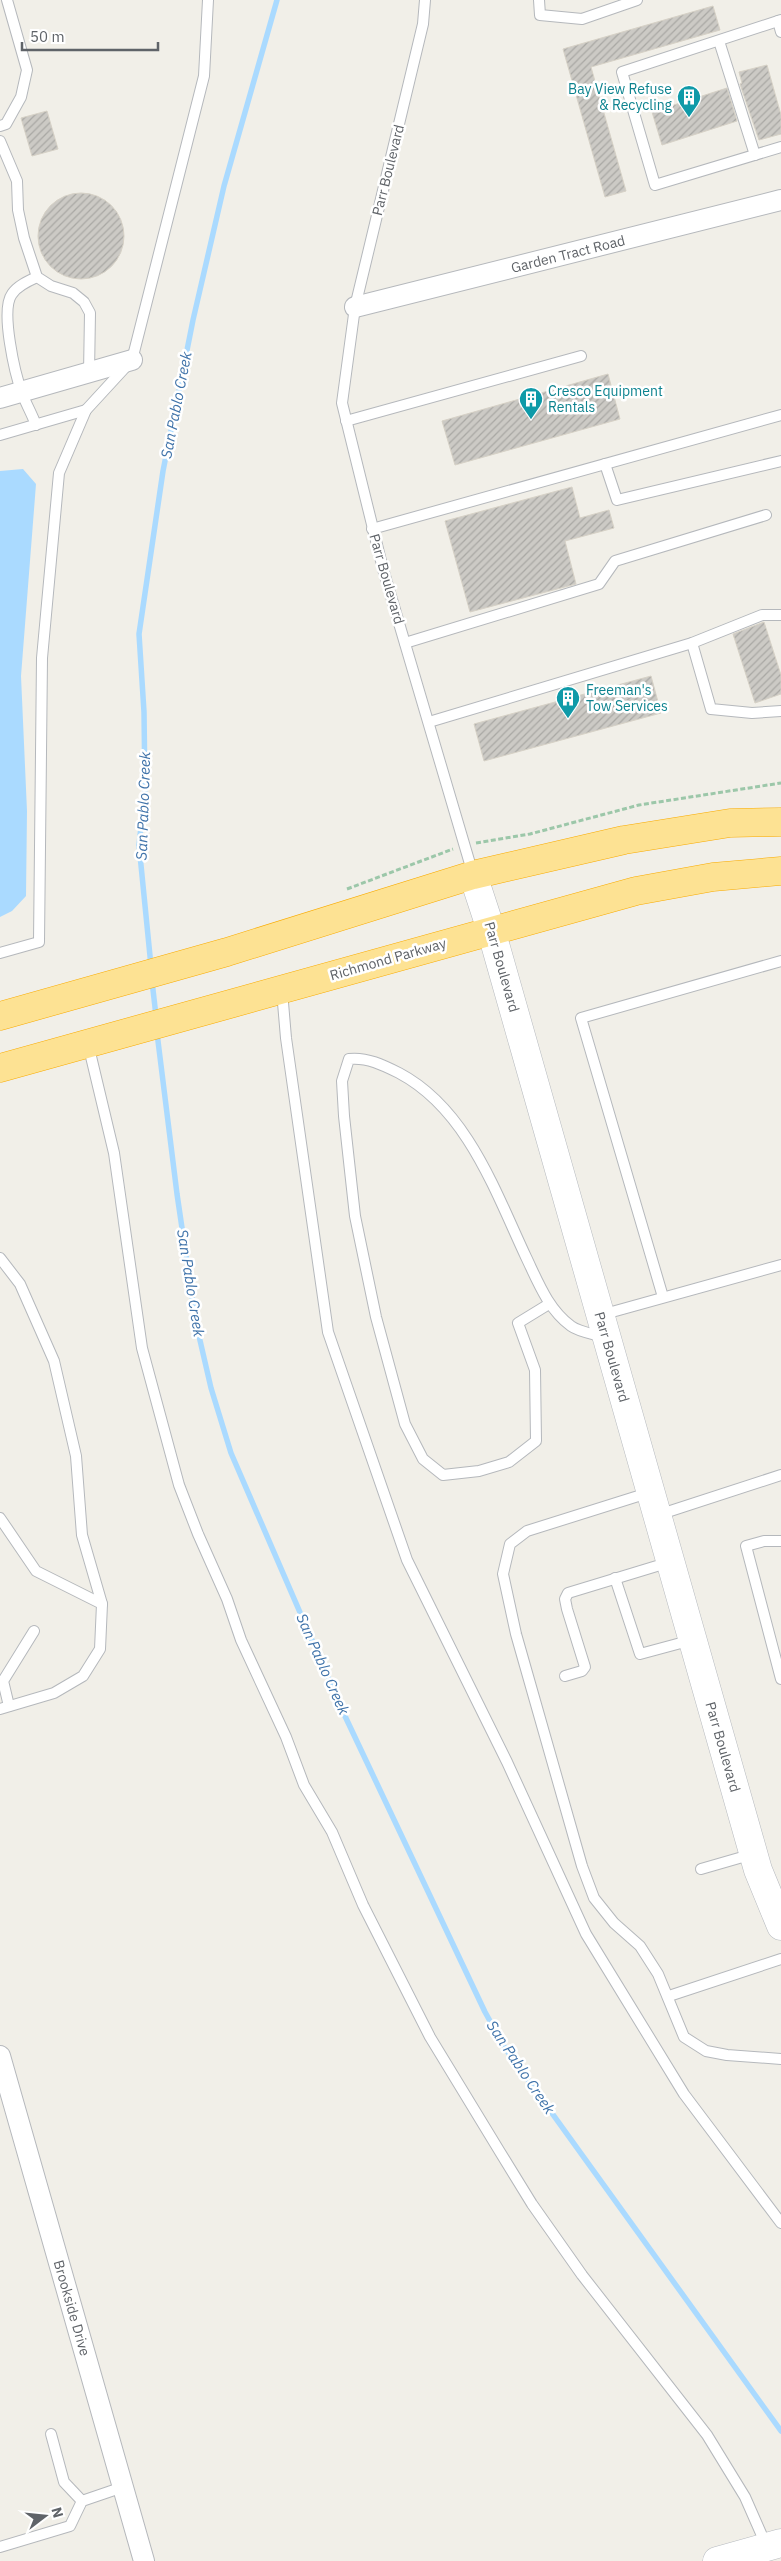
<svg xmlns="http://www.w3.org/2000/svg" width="781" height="2561" font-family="'IBM Plex Sans',sans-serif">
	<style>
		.water { fill: #aadaff }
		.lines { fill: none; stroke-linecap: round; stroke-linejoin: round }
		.stream { stroke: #aadaff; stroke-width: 5.5 }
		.building { fill: url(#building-hatch); stroke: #d6d1c6 }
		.lane-casing { stroke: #b5b8bc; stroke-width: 12 }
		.street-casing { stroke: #b5b8bc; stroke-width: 22 }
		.secondary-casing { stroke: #b6babf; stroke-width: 29 }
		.highway-casing { stroke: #f9ab00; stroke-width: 29 }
		.path { stroke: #9cc7a9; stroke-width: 3; stroke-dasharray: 5 2.5; stroke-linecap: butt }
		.lane { stroke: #fff; stroke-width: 10 }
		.street { stroke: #fff; stroke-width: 20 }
		.secondary { stroke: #fff; stroke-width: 28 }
		.highway { stroke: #fde293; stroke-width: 28 }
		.labels { text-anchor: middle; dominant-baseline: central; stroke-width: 5; stroke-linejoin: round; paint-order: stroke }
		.culture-label { font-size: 14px; fill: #0d838f; stroke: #fff; text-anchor: start }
		.street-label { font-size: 14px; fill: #5f6368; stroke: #fff }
		.water-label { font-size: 15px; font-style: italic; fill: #4174aa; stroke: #fff }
	</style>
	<defs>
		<pattern id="building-hatch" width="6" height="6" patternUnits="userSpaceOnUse" patternTransform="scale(1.25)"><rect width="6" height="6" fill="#cccac5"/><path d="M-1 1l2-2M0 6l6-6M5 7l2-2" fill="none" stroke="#a9a8a4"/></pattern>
	</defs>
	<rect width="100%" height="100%" fill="#f1efe8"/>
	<polygon class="water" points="23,469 36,484 21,676 27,811 26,896 12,911 0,917 0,471"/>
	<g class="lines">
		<g class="stream">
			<polyline points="151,966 139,845 145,790 144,712 139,634 163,471 193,320 224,186 277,0"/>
			<polyline points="152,981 156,1016"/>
			<polyline points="157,1033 177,1194 196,1323 211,1388 231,1453 344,1714 485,2012 505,2048 781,2431"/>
		</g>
	</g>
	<g class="building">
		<polygon points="713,6 720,30 591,67 626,191 605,197 563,49"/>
		<polygon points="767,65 781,115 781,134 759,140 740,84 742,83 739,72"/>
		<polygon points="727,88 737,121 662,145 652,112"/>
		<polygon points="47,111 58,149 32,156 21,118"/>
		<circle cx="81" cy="236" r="43"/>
		<polygon points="608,374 620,419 455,465 442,421"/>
		<polygon points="572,487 580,518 609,510 614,528 565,541 576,584 470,612 445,521"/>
		<polygon points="764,622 781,675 781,694 755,703 733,634"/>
		<polygon points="651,676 661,713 484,761 474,724"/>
	</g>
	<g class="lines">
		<g class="lane-casing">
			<g id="lane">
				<polyline points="425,0 423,24 355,307 342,403 383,569 473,874"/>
				<polyline points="539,0 540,15 582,19 637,0"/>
				<polyline points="781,20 622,72 655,185 781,147"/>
				<polyline points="778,21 781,32"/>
				<polyline points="719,41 755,155"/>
				<polyline points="0,126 6,124 21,97 27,70 7,0"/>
				<polyline points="0,141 17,181 18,210 24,238 37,277 51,286 73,293 84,302 90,313 89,373"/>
				<polyline points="346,421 581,356"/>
				<path d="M36 425C32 414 26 404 22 393 15 374 0 310 12 294 17 286 28 281 37 277"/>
				<polyline points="0,435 86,410"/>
				<polyline points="605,464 617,500 781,461"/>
				<polyline points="372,529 781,415"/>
				<polyline points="405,643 599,584 615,561 766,515"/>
				<polyline points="692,643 711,709 752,713 781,711"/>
				<polyline points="429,722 692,643 762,615 781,615"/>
				<polyline points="0,953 39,942 42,658 59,473 86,410 132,360 204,76 208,0"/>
				<polyline points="282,991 286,1038 328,1332 407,1560 507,1762 586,1934 684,2094 781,2223"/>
				<polyline points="88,1044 114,1153 142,1348 179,1485 198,1534 227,1599 241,1640 286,1737 304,1785 332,1832 363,1905 430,2037 500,2152 532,2204 582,2275 707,2435 745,2497 767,2547"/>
				<polyline points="0,1258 20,1284 54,1361 76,1456 82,1535 102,1604"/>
				<polyline points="663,1297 581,1018 781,961"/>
				<path d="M549 1304 518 1323 535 1370 536 1441 509 1462 479 1471 443 1475 423 1459 405 1424 376 1317 355 1216 344 1116 342 1081 349 1059C367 1057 383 1065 399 1073 467 1109 495 1191 526 1257 538 1282 548 1309 571 1326 579 1332 594 1334 604 1337"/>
				<polyline points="601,1315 781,1265"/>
				<polyline points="651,1492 527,1531 510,1544 503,1574 516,1634 582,1866 594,1898 614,1923 640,1946 658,1974 684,2037 706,2051 727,2055 781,2059"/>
				<polyline points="658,1515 781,1475"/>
				<polyline points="0,1518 36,1571 102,1604 100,1649 83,1676 54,1693 0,1709"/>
				<polyline points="781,1541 764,1541 746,1546 781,1679"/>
				<polyline points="615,1578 640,1654 692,1640"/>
				<polyline points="565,1676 582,1671 585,1667 567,1609 565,1599 568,1593 670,1562"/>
				<polyline points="9,1706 3,1681 34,1631"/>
				<polyline points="701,1869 753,1854"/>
				<polyline points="669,1996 781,1959"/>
				<polyline points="51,2434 64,2482 82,2501"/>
				<polyline points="0,2547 70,2526 82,2501 123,2487"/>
			</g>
		</g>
		<g class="street-casing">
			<g id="street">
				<polyline points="355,307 781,200"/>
				<polyline points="0,398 132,360"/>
				<polyline points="0,2056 144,2561"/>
			</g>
		</g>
		<g class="secondary-casing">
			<g id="secondary">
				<polyline points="473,875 491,930 758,1870 781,1926"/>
				<polyline points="717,2561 781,2543"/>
			</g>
		</g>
		<g class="highway-casing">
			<g id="highway">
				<polyline points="0,1016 227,952 473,875 624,840 730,823 781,822"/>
				<polyline points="0,1068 636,891 713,877 781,871"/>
			</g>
		</g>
		<g class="path">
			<polyline points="476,843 530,834 639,805 781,783"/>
			<polyline points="347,889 453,849"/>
		</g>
		<use href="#lane" class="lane"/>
		<use href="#street" class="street"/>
		<use href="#secondary" class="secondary"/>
		<use href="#highway" class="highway"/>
	</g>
	<defs>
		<g id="building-pin" transform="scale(1.25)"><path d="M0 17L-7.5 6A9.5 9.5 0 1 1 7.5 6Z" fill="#0f9aa8" stroke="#fff"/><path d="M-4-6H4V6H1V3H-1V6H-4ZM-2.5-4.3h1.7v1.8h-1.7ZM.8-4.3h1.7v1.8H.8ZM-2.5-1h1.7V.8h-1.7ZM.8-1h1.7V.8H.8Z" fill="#fff"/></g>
	</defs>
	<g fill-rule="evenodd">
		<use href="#building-pin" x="689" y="97"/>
		<use href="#building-pin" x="531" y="399"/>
		<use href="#building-pin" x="568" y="698"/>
	</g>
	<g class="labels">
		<g class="culture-label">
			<text x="672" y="89" text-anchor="end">Bay View Refuse<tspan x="672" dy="16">&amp; Recycling</tspan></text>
			<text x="548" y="391">Cresco Equipment<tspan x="548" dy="16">Rentals</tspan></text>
			<text x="586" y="690">Freeman's<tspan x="586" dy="16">Tow Services</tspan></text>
		</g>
		<g class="street-label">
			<text transform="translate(388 170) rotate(-76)">Parr Boulevard</text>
			<text transform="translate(568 254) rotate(-14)">Garden Tract Road</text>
			<text transform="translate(387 579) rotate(74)">Parr Boulevard</text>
			<text transform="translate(388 959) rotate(-16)">Richmond Parkway</text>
			<text transform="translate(502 967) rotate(74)">Parr Boulevard</text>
			<text transform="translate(612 1357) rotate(74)">Parr Boulevard</text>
			<text transform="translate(723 1747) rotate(74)">Parr Boulevard</text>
			<text transform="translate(72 2308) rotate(74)">Brookside Drive</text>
		</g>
		<g class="water-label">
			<text transform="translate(176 405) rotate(-79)">San Pablo Creek</text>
			<text transform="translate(143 806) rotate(-88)">San Pablo Creek</text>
			<text transform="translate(191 1283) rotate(81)">San Pablo Creek</text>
			<text transform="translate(323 1664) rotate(66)">San Pablo Creek</text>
			<text transform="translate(521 2067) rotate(56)">San Pablo Creek</text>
		</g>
	</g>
	<g transform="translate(45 2516) rotate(74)" stroke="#ffffff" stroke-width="4" paint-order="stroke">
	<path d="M0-4L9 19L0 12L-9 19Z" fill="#5f6368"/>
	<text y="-8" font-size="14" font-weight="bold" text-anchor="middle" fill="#5f6368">N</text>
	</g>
	<path d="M22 42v8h136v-8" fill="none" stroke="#5f6368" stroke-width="2.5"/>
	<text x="30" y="42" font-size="15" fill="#5f6368" stroke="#ffffff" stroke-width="4" paint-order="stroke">50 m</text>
</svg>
